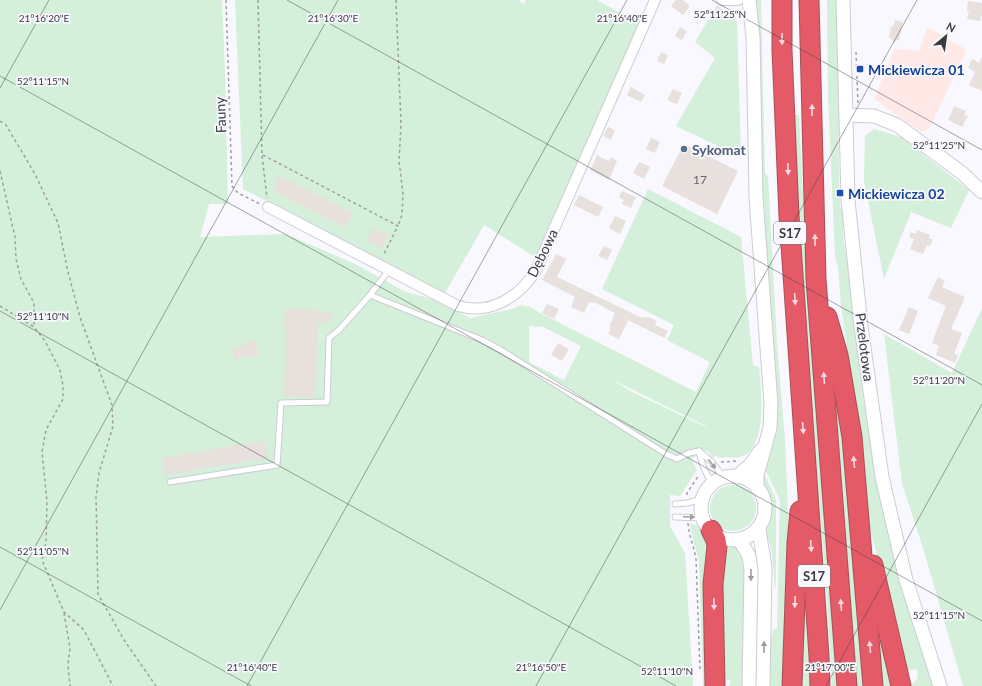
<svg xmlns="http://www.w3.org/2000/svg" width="982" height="686" font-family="Lato,sans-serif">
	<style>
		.industrial { fill: #ffe9e7 }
		.green { fill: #d4efda; fill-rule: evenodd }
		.building { fill: #e7e0dc }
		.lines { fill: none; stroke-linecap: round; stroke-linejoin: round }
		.service-casing { stroke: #ccccd3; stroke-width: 7 }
		.minor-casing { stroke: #ccccd3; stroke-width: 12 }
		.tertiary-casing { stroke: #ccccd3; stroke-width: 15 }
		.motorway-casing { stroke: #a95059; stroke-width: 21 }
		.path { stroke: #9e9ea3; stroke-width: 1.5; stroke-dasharray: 3 3; stroke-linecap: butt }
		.service { stroke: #fff; stroke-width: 5 }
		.minor { stroke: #fff; stroke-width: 10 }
		.tertiary { stroke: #fff; stroke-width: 13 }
		.motorway { stroke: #e45b67; stroke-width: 19 }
		.oneway { fill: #f4d9e0 }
		.oneway2 { fill: #9d9d9e }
		.ticks { fill: none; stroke: #3b3b3e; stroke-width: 1; stroke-opacity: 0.45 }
		.transit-dot { fill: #1a4fb4; stroke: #f8f8fe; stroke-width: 1.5 }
		.service-dot { fill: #5c6f8a; stroke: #f8f8fe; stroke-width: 1.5 }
		.labels { text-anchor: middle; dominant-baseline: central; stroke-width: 3.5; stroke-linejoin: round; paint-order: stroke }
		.number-label { font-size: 12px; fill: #666466 }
		.shield { fill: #f8f8fe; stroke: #747478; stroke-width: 1 }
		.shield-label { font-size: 13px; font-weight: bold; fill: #3b3b3e }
		.transit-label { font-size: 14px; font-weight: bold; fill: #164399; stroke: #f8f8fe; text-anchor: start }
		.street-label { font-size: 14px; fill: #3b3b3e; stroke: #f8f8fe }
		.service-label { font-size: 14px; font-weight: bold; fill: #4e5e75; stroke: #f8f8fe; text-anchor: start }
		.ticks-label { font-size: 10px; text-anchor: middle; fill: #3b3b3e; stroke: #f8f8fe; stroke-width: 3.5; stroke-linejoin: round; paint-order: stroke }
	</style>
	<rect width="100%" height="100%" fill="#f8f8fe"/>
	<polygon class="industrial" points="927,27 967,50 929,129 921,132 874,99 895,48 919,51"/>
	<g class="green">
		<path d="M0 0H222L225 72 228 204H209L200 237 286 234 355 264 406 292 436 300 470 318 512 309 522 305 530 307 542 314 696 392 710 362 667 340 674 325 602 289 648 189 741 237 753 365 759 367C761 388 768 445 743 456 736 459 726 456 718 458L716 455 713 458 707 450 691 459 697 470 680 496 670 495V526L685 553 693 686H0ZM529 326 543 327 581 346 564 380 529 362ZM609 378 706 426V427L632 392Z"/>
		<polygon points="235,0 518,0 524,4 526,0 597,0 640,24 535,257 484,225 444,295 243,189"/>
		<path d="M754 0H761L765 173 768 177 777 343 785 441 789 535 785 647 781 686H768L769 652 773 629H777L780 500 764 467C773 445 777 433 778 408L769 312Z"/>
		<path d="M827 0H838L840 132 838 133 840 207H843C843 227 842 247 850 265L862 390 875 471 934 686H910C917 681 919 678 917 669L904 671 884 580 866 515 854 393 841 306 838 267 835 256 828 97Z"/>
		<polygon points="717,5 737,21 741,157 676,126 715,58 695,42"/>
		<path d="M794 115H799L809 312 837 686H832C827 582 817 479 809 375 802 289 798 202 794 115Z"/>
		<polygon points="874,129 901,137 969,190 951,228 911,212 884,279 864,181 865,136"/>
		<polygon points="982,308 982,686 963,686 923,548 902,483 884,334 952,373"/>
		<polygon points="832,369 841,411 867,686 857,686 842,481"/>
		<polygon points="764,473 776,500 776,587 775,587 771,547 766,533 772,508 762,476"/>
		<circle cx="733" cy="508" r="23"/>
		<path d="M690 523 698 526 709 542 708 686H703L699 563C697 549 691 537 690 523Z"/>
		<polygon points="804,542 812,686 800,686"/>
		<polygon points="733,546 739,549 745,561 742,686 729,686 731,680 721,680 719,570 724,550"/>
		<polygon points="870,598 893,686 878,686"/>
	</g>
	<g class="building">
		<polygon points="676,0 683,0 690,6 683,15 671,6"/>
		<polygon points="968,1 982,3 982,16 981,16 980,21 967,19 969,12 967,11"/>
		<polygon points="895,20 903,22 899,40 897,40 894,43 892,39 889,38 891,26 893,27"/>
		<polygon points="680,27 687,31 682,40 675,36"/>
		<polygon points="661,52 668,55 664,64 657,61"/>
		<polygon points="982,57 982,91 969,85 975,72 968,68 972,59 979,63"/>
		<polygon points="631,87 645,95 641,102 627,95"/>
		<polygon points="673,89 682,93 677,104 667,100"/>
		<polygon points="954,106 966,111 964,115 968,116 962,127 948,120"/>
		<polygon points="608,127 615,130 611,140 603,136"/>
		<polygon points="651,138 660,142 655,153 646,149"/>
		<polygon points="684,144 738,171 717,214 662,186"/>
		<polygon points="597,155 608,161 611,157 617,161 609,180 590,170"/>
		<polygon points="639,162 650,167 644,179 633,173"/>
		<polygon points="280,176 353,213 346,228 273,191"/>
		<polygon points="622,191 636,197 631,208 622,204 624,200 619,197"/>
		<polygon points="579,195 603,207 598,217 574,205"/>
		<polygon points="615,216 626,221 620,234 609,228"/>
		<polygon points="373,228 388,235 381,249 366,241"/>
		<polygon points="917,230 930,235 929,238 933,240 930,246 927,245 923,254 910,249 914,239 909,237 911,232 916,234"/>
		<polygon points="604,246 612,250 607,260 598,256"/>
		<polygon points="556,254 566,259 557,277 642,318 648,317 657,321 655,325 668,331 664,338 628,320 619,339 608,334 611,327 609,327 615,313 594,302 593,303 589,302 584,313 571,307 575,297 542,280"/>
		<polygon points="938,277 945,281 942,287 965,297 951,329 962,333 954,354 958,355 955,363 936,355 939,346 932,343 946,306 928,298"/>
		<polygon points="547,304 559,309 554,319 542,313"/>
		<polygon points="909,307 918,311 909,334 899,330"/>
		<polygon points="285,309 309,310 331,312 331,322 325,322 325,324 318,323 316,390 314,390 313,397 284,396 286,325 284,325"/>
		<polygon points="254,340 259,355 249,359 248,356 235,360 232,350 244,345 243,343"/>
		<polygon points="558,343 569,349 562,361 551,355"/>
		<polygon points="264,441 268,458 165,475 162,458"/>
	</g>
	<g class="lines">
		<g class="service-casing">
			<g id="service">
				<polyline points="370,295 389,270"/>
				<polyline points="699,451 712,462 724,478"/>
				<polyline points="699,452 703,466 712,485"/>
				<polyline points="170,482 277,465 281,403 327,402 329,338 339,330 370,295 482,340 501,350 666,454 677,459 689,453 699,451"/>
				<polyline points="675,504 687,503 703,499"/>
				<polyline points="675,517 703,518"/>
			</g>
		</g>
		<g class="minor-casing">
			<g id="minor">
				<polyline points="722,0 738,0"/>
				<path d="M268 207 458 306C490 315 518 298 535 272L655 0"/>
			</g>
		</g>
		<g class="tertiary-casing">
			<g id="tertiary">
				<polyline points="749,0 753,37 756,197 771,404 770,428 757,475 757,488"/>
				<polyline points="843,0 848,200 861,326 882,477 906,580 940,686"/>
				<polyline points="846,115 874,116 897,125 962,173 982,192"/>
				<circle cx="733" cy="508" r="32"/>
				<polyline points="737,477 751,464 760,451"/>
				<path d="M759 527C760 541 764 555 765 570L763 686"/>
				<polyline points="739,539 749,556 751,570 749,686"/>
			</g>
		</g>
		<g class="motorway-casing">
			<g id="motorway">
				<polyline points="782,0 782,50 789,216 819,656 820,686"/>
				<polyline points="809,0 816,279 847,686"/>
				<polyline points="827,317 838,355 852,437 873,686"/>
				<polyline points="711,530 716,540 717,546 713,584 715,686"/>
				<polyline points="873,565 901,686"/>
				<polyline points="792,686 797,543 800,511"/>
			</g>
		</g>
		<g class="path">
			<polyline points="226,0 232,186 238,193 260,204"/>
			<polyline points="258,0 262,155 267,198"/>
			<polyline points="396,0 401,124 399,161 403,193 402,215 398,226"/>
			<polyline points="856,52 858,104"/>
			<polyline points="0,121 6,125 35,174 58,223 68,272 80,317 112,405 113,426 99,473 96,497 98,594 124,640 156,686"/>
			<polyline points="263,155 398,226 383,256"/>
			<polyline points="0,171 15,237 16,259 21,279 34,303 34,327"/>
			<polyline points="0,306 34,327 45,341 60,370 63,386 63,399 46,430 42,452 47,502 46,542 42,560 64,612 84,630 113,686"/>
			<polyline points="721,462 737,461"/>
			<polyline points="687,495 687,493 699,475"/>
			<path d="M688 523C689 536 694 547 696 559L700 670"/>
			<polyline points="64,613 70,648 68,665 70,686"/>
		</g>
		<use href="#service" class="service"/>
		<use href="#minor" class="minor"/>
		<use href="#tertiary" class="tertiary"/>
		<use href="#motorway" class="motorway"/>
	</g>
	<defs><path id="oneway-solid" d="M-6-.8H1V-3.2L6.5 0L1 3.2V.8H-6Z"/></defs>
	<g class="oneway">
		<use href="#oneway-solid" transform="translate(782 39) rotate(90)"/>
		<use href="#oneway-solid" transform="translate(812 110) rotate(-91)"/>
		<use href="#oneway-solid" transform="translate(788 169) rotate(88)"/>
		<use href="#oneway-solid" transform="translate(815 240) rotate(-91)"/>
		<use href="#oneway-solid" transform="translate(795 299) rotate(86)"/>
		<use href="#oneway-solid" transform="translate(824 378) rotate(-94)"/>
		<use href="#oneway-solid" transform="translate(803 428) rotate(86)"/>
		<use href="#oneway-solid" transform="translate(854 462) rotate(-95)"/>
		<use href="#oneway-solid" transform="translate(811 546) rotate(86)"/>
		<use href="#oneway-solid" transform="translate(795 602) rotate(92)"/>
		<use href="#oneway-solid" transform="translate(714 604) rotate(89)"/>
		<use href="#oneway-solid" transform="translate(841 605) rotate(-94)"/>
		<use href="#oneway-solid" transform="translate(870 647) rotate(-95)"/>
	</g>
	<g class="oneway2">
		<use href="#oneway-solid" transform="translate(712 464) rotate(50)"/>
		<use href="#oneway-solid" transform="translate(689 517) rotate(3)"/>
		<use href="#oneway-solid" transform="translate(751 575) rotate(90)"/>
		<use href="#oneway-solid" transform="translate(764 647) rotate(-89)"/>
	</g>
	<path class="ticks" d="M287 0 982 385M712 0 982 150M0 76 982 621M0 88 49 0M0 311 676 686M0 547 251 686M0 610 338 0M247 686 627 0M536 686 917 0M826 686 982 404"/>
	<g class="transit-dot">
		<rect x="856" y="65" width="8" height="8" rx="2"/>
		<rect x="836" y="189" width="8" height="8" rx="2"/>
	</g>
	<circle class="service-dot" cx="684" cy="149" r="4"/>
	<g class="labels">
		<g class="number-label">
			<text x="700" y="179">17</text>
		</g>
		<g class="shield">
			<rect x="774" y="222" width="32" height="22" rx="3"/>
			<rect x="798" y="565" width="32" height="22" rx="3"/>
		</g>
		<g class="shield-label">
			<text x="790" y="233">S17</text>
			<text x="814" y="576">S17</text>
		</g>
		<g class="transit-label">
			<text x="868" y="69">Mickiewicza 01</text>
			<text x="848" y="193">Mickiewicza 02</text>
		</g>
		<g class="street-label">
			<text transform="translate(220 115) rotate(-92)">Fauny</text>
			<text transform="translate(542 253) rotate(-64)">Dębowa</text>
			<text transform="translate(865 347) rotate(83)">Przelotowa</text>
		</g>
		<g class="service-label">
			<text x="692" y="149">Sykomat</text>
		</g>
	</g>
	<g class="ticks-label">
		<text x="720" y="18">52°11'25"N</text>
		<text x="44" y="22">21°16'20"E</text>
		<text x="333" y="22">21°16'30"E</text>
		<text x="622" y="22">21°16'40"E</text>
		<text x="43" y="85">52°11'15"N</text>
		<text x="939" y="149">52°11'25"N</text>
		<text x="43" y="320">52°11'10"N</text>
		<text x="939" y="384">52°11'20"N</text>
		<text x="43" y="555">52°11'05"N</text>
		<text x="939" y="619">52°11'15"N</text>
		<text x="252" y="671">21°16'40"E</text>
		<text x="541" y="671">21°16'50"E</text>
		<text x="830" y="671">21°17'00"E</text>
		<text x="667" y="675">52°11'10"N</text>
	</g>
	<g transform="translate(946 36) rotate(29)" stroke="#f8f8fe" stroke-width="3" paint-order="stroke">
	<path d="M0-3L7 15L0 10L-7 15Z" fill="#3b3b3e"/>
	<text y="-6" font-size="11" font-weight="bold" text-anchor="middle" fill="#3b3b3e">N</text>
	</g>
</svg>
